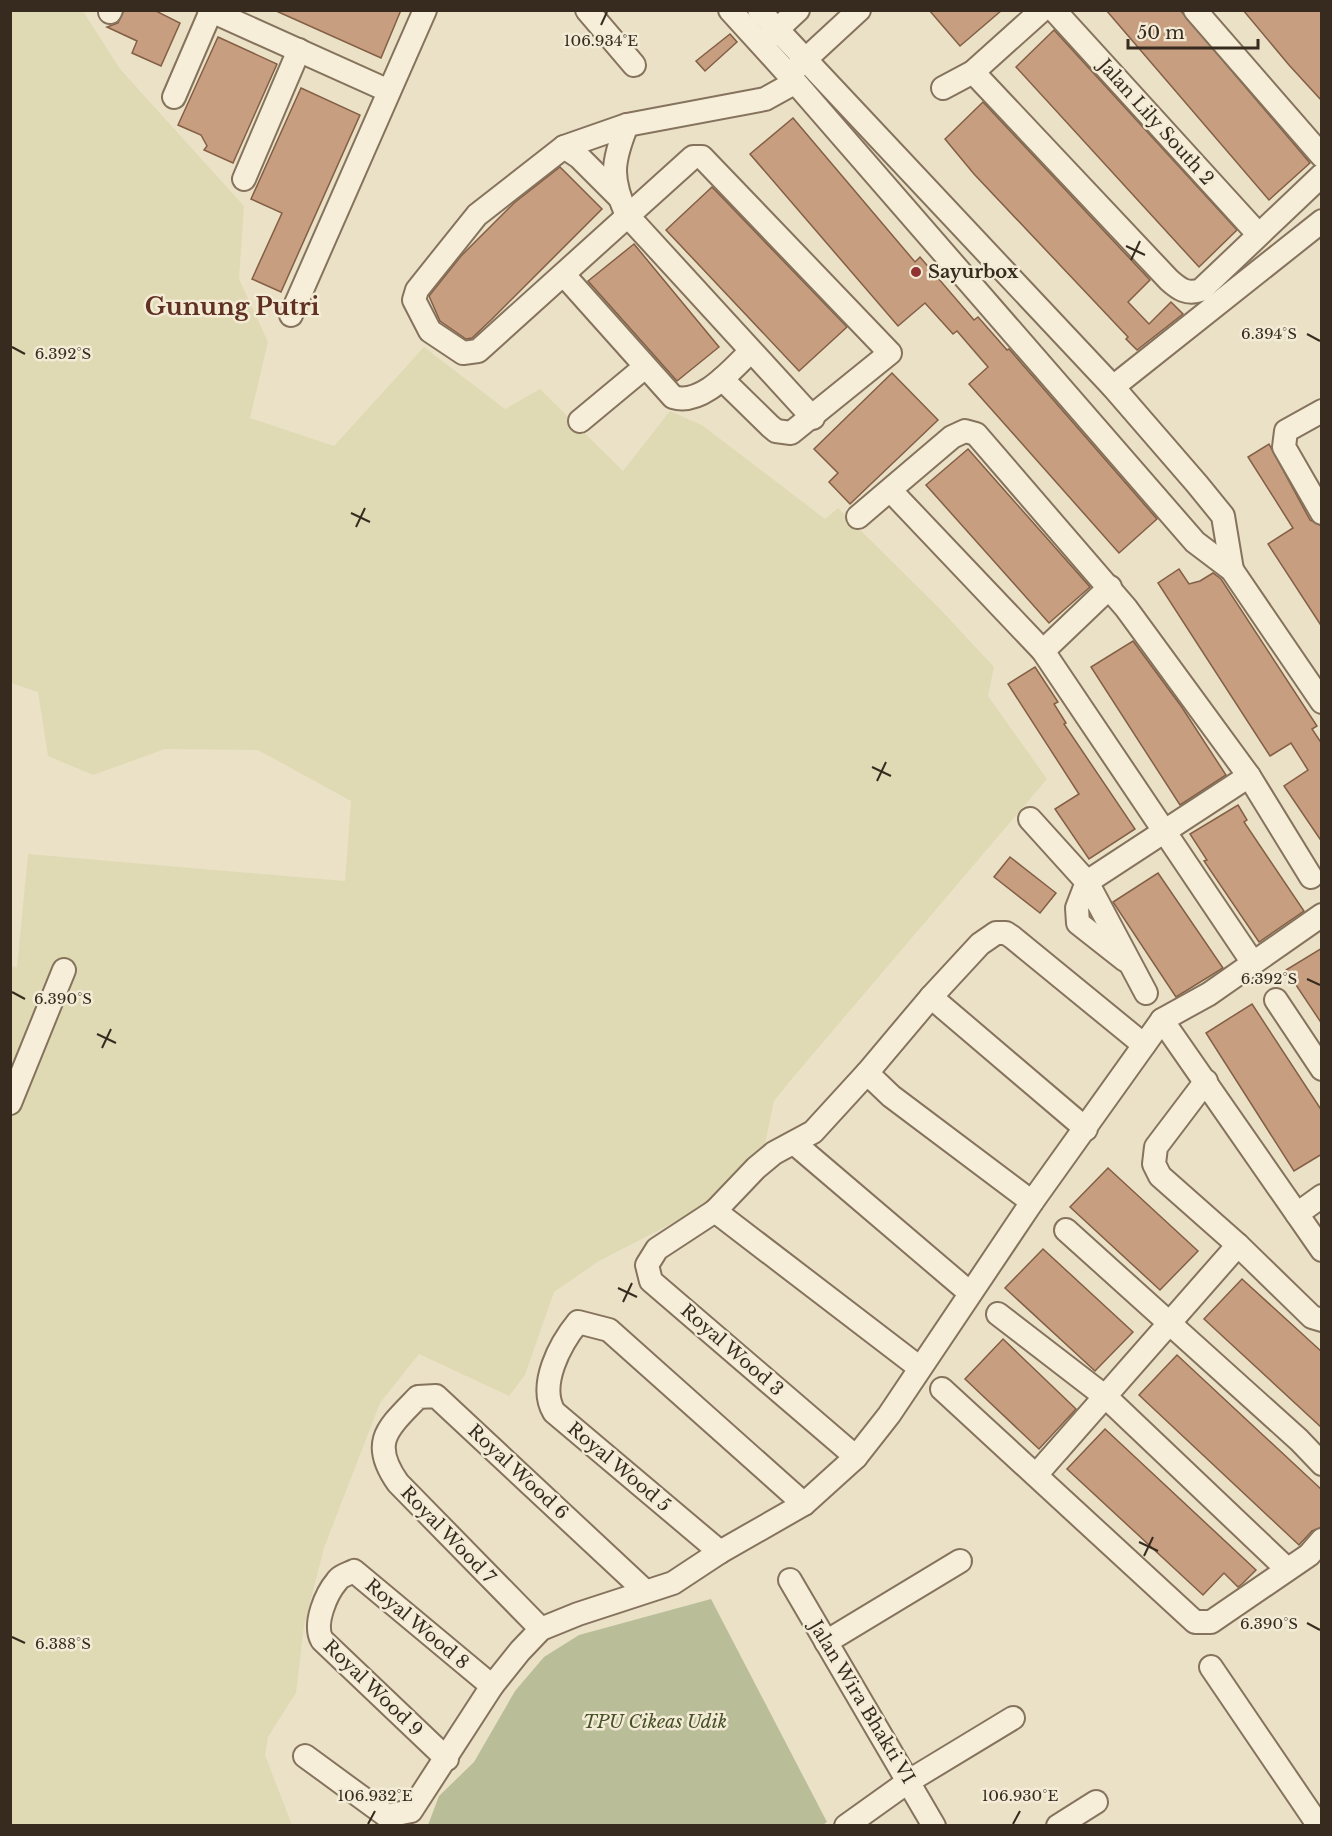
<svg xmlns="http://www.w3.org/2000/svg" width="1332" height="1836" font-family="'Libre Baskerville',serif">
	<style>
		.farmland { fill: #e0dab4 }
		.cemetery { fill: #b9be99 }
		.building { fill: #c79e7f; stroke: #835f45; stroke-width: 1.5 }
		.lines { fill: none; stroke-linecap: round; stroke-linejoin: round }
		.minor-casing { stroke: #85735d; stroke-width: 26 }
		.minor { stroke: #f6eed9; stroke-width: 22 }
		.ticks { fill: none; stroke: #372b20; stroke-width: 2 }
		.poi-dot { fill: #903331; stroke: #f3ebd5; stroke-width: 2 }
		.labels { text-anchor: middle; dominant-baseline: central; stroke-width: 5; stroke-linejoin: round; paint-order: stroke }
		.street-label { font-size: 18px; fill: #372b20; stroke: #f3ebd5 }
		.poi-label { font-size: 18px; font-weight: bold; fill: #372b20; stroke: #f3ebd5; text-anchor: start }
		.park-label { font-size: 18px; font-style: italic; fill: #465128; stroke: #f3ebd5 }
		.district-label { font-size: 24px; font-weight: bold; fill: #603122; stroke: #f3ebd5 }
		.ticks-label { font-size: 15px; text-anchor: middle; fill: #372b20; stroke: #f3ebd5; stroke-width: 5; stroke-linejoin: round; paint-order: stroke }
	</style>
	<rect width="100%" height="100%" fill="#ebe1c6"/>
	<polygon class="farmland" points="11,11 83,11 120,69 244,206 239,279 268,342 250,418 334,446 424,347 505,409 540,389 623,471 670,411 702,425 825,519 838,508 941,610 994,667 988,696 1047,779 790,1081 774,1101 765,1144 706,1206 599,1261 554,1292 525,1375 509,1396 419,1354 380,1403 324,1548 304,1626 296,1693 268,1737 265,1755 292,1825 11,1825 11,966 17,967 28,854 345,881 351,801 258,750 165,749 93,775 48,756 38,692 11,683"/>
	<polygon class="cemetery" points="711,1599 827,1822 821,1826 428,1825 439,1796 474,1762 515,1691 544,1657 579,1635"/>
	<g class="building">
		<polygon points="124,10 154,10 180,23 161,66 132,53 137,41 107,27 118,23"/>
		<polygon points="274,10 401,10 381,58"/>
		<polygon points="929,10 1002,10 960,46"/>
		<polygon points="1106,10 1180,10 1310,163 1269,200"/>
		<polygon points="1243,10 1322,10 1322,101 1289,65"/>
		<polygon points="1054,30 1237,230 1199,267 1016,67"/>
		<polygon points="730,34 737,42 705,71 696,61"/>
		<polygon points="218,37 277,64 233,163 204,150 207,146 201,135 178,125"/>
		<polygon points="301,88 360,115 281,292 252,279 282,213 251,199"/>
		<polygon points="983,102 1150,280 1128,302 1149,324 1171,302 1183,314 1137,350 1126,339 1128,337 974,174 945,139"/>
		<polygon points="793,118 915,262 920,257 974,320 978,317 1007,350 1009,349 1157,519 1119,553 969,384 988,367 957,331 953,334 925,303 898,326 750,154"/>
		<polygon points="560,167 602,209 491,320 472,338 466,339 440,321 429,296 461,256 514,203"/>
		<polygon points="712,187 847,327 799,371 666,230"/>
		<polygon points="634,244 719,347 677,381 588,281"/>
		<polygon points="892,373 938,420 850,504 829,482 838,473 814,449"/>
		<polygon points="1269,444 1310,520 1322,526 1322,627 1268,544 1293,528 1248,457"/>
		<polygon points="968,449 1090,587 1049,623 926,485"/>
		<polygon points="1179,569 1189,584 1200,581 1213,573 1221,579 1317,726 1312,729 1322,744 1322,842 1284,786 1308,770 1291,743 1270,756 1158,583"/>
		<polygon points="1133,641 1181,706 1226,775 1180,805 1091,667"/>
		<polygon points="1035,667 1058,702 1054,704 1066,723 1064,724 1135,829 1089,859 1055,809 1079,794 1008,684"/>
		<polygon points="1238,805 1247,820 1244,822 1304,911 1259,942 1204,861 1207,860 1190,834"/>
		<polygon points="1010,857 1056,893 1040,913 994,877"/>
		<polygon points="1158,873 1223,968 1176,997 1113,902"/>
		<polygon points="1322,948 1322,1024 1286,970"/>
		<polygon points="1252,1004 1322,1111 1322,1154 1294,1171 1206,1033"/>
		<polygon points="1108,1168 1198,1251 1160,1290 1070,1207"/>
		<polygon points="1043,1249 1133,1332 1095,1371 1005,1288"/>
		<polygon points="1242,1279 1322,1352 1322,1428 1204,1319"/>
		<polygon points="1003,1339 1076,1409 1039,1449 965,1379"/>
		<polygon points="1177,1355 1322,1490 1322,1527 1312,1531 1299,1545 1139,1395"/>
		<polygon points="1105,1429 1256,1570 1242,1584 1238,1587 1224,1573 1203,1595 1067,1469"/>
	</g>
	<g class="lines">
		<g class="minor-casing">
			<g id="minor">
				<polyline points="209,10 389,91"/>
				<polyline points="587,10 634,65"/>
				<polyline points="730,10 789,75 1195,542 1232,570 1322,702"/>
				<polyline points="759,10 1113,387 1197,484 1223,516 1232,570"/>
				<polyline points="1054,10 1258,234"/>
				<polyline points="1195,10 1322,156"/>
				<polyline points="110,12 111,10"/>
				<polyline points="766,40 798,10"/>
				<polyline points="794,70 859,10"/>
				<path d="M973 72 1169 280C1179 289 1187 295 1201 290L1322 175"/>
				<polyline points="943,88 973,72 1042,10"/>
				<polyline points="174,97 211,11"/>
				<path d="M627 125C612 162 610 178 627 215L813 418"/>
				<polyline points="564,147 579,157 618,196"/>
				<polyline points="244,179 299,50"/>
				<path d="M564 275 673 397C702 406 731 370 750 352"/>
				<polyline points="291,315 425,10"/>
				<polyline points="722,379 770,426 776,431 791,433 890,353 702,157 693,157 478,351 463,353 430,331 414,300 417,290 477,215 564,147 627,125 765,99 794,83"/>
				<polyline points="1113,387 1322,221"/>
				<polyline points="1322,411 1286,431 1284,447 1322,513"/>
				<polyline points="580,421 645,367"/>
				<polyline points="891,491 1043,651 1253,963"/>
				<polyline points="858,517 952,437 965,431 976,434 1126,608 1249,776 1311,877"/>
				<polyline points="1043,651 1110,587"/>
				<polyline points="1030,819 1087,882 1249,776"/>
				<polyline points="1087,882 1146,993"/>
				<polyline points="1087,882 1077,908 1078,923 1125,960"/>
				<polyline points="1322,915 1209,994 1162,1020 1322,1250"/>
				<polyline points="931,997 1086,1129"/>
				<polyline points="1276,1000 1322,1069"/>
				<polyline points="867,1073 931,997 980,944 996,933 1006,933 1012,937 1144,1045"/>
				<polyline points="1206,1081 1156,1147 1154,1164 1160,1176 1238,1245 1312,1317 1322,1320"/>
				<polyline points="10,1103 64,970"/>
				<polyline points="794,1143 970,1293"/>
				<polyline points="715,1211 920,1368"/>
				<polyline points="1297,1214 1322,1196"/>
				<polyline points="1066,1230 1299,1440 1322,1464"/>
				<polyline points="998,1314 1107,1398 1287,1569"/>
				<polyline points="942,1389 1195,1622 1211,1622 1309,1555 1322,1540"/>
				<polyline points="856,1457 651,1281 647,1265 657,1249 715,1211 756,1168 774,1153 813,1132 867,1073 891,1096 1032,1202"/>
				<polyline points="1036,1475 1238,1245"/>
				<path d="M720 1552 554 1412C538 1385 560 1344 578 1322L609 1330 804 1504"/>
				<polyline points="790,1580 934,1826"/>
				<path d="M541 1629 398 1483C369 1442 388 1428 418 1397L436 1396 645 1591"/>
				<polyline points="826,1642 960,1561"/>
				<polyline points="1211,1667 1319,1826"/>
				<polyline points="305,1756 387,1816 411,1811 492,1686 520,1651 541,1629 578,1614 673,1583 720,1552 804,1504 856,1457 889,1415 1032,1202 1162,1020"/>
				<path d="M447 1759 322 1640C313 1624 326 1594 337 1581 340 1576 348 1574 354 1571L492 1686"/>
				<polyline points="846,1826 909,1781 1013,1718"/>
				<polyline points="1058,1826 1096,1802"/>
			</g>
		</g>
		<use href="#minor" class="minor"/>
	</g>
	<path class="ticks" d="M601 25 607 12M1126 246 1145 255M1131 260 1140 241M1307 334 1320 341M12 347 25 354M351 513 370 522M356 527 365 508M872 767 891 776M877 781 886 762M1307 979 1320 985M12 992 25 999M97 1034 116 1043M102 1048 111 1029M618 1288 637 1297M623 1302 632 1283M1139 1542 1158 1551M1144 1556 1153 1537M1307 1623 1320 1630M12 1637 25 1643M368 1824 375 1811M1013 1824 1020 1811"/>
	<circle class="poi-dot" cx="916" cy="272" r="6"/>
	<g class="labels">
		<g class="street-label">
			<text transform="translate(1156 122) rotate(48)">Jalan Lily South 2</text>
			<text transform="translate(732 1350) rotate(41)">Royal Wood 3</text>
			<text transform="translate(619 1467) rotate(40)">Royal Wood 5</text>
			<text transform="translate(518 1472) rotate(43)">Royal Wood 6</text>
			<text transform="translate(448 1535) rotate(46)">Royal Wood 7</text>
			<text transform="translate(417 1624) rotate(40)">Royal Wood 8</text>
			<text transform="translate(373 1688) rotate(44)">Royal Wood 9</text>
			<text transform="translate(862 1702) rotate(59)">Jalan Wira Bhakti VI</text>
		</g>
		<g class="poi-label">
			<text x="928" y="272">Sayurbox</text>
		</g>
		<g class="park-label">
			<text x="655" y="1722">TPU Cikeas Udik</text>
		</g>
		<g class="district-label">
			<text x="232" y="306">Gunung Putri</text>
		</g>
	</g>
	<g class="ticks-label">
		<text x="601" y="46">106.934°E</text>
		<text x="1269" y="339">6.394°S</text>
		<text x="63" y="359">6.392°S</text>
		<text x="1269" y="984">6.392°S</text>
		<text x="63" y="1004">6.390°S</text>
		<text x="1269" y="1629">6.390°S</text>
		<text x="63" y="1649">6.388°S</text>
		<text x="375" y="1801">106.932°E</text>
		<text x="1020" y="1801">106.930°E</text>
	</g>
	<rect width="1332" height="1836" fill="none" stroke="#372b20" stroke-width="24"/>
	<path d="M1128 39v9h130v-9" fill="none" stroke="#372b20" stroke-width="3"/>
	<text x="1137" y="39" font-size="18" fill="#372b20" stroke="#f3ebd5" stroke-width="4.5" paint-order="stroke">50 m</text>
</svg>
